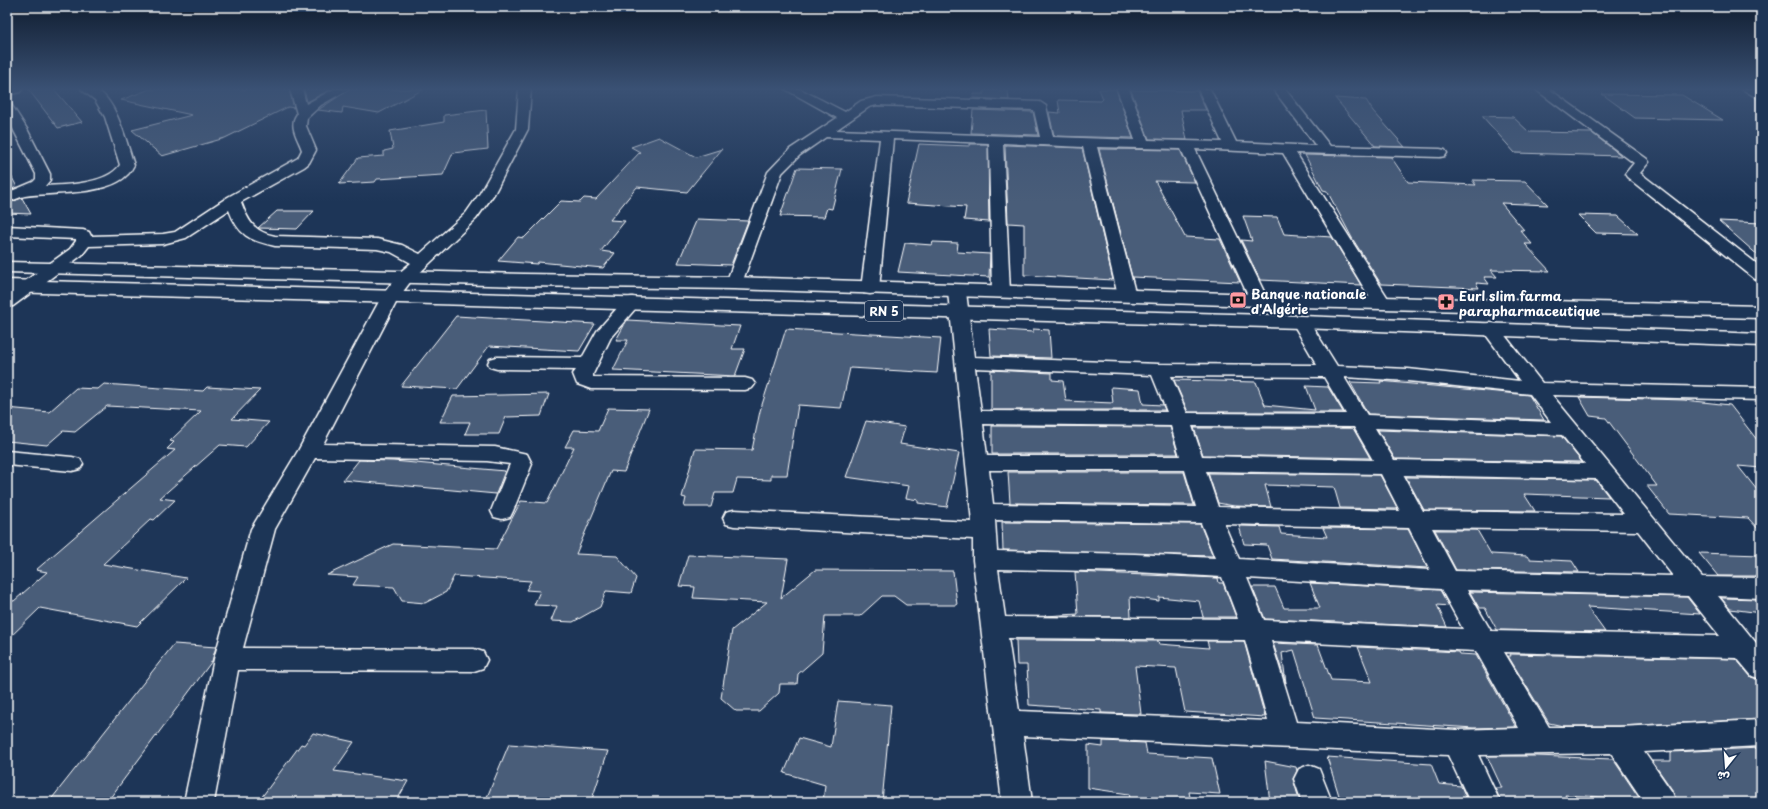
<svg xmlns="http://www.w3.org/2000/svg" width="1768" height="809" font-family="'Playpen Sans','Playpen Sans Arabic',sans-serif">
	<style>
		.building { fill: #4a5d79; stroke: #fff }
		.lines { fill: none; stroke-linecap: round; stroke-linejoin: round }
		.minor-casing { stroke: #fff; stroke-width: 3 }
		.primary-casing { stroke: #fff; stroke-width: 3 }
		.minor { fill: #1d3557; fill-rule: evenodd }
		.primary { fill: #1d3557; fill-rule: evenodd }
		.labels { text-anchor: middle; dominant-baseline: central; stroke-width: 4; stroke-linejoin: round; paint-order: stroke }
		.shield { fill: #1d3557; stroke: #bbc2cd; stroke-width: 1 }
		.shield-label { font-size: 12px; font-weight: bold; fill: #fff }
		.poi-label { font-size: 13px; font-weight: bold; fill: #fff; stroke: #1d3557; text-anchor: start }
	</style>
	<rect width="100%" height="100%" fill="#1d3557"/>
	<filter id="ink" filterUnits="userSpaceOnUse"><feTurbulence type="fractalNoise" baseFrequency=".025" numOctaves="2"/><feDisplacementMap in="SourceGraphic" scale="8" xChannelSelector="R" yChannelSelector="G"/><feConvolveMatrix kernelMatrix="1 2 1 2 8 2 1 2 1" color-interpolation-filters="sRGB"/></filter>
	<g filter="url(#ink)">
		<g class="building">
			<polygon points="28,89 54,89 82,122 58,128"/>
			<polygon points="150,89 289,89 294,108 288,107 225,138 162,156 132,130 192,115 121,100"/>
			<polygon points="304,89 331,89 307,102"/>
			<polygon points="350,89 424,89 379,113 343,107 342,113 318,110"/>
			<polygon points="1099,89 1116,89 1133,138 1054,136 1049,112 1060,113 1058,100 1101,101 1103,99"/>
			<polygon points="984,90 1008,91 1009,100 973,98 974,94 984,94"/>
			<polygon points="1131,90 1197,91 1206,110 1181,110 1187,140 1149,139"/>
			<polygon points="1602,94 1682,95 1723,120 1635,118"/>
			<polygon points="1335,98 1366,100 1373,111 1405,147 1375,146"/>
			<polygon points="486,110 488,149 453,153 443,175 377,179 375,182 339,184 358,158 384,156 384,151 393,149 390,131 444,122 444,115"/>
			<polygon points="973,110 1033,112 1038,135 971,133"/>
			<polygon points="1482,116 1513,117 1529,132 1592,133 1622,156 1515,153"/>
			<polygon points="659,137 696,157 722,149 687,192 637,187 610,220 625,221 601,251 615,253 603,268 538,262 537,264 498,261 518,237 524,238 561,201 580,202 584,198 596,199 640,152 631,147"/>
			<polygon points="919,144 970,146 970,144 988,144 989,222 964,220 966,207 906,203"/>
			<polygon points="1005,145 1082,148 1113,280 1024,275 1024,224 1008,223"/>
			<polygon points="1099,149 1180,150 1195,182 1155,181 1185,237 1220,239 1240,282 1132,277"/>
			<polygon points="1305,155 1391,157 1408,182 1476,185 1472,180 1525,181 1548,205 1501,203 1524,230 1520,230 1532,244 1525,244 1550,271 1491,270 1497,277 1484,277 1489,284 1476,283 1479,288 1381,284 1352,238 1327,191 1323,190"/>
			<polygon points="7,168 17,187 7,191"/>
			<polygon points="797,168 842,169 832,209 827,208 824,217 780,216"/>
			<polygon points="22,198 31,214 7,213 7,203"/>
			<polygon points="277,211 314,211 297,229 258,228"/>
			<polygon points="1578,215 1618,216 1638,234 1596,233"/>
			<polygon points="1243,216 1277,217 1284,234 1332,237 1361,285 1260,280 1241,240 1252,241"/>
			<polygon points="697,219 748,221 731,265 678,263"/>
			<polygon points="1719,221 1761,223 1761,258"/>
			<polygon points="933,242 958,243 957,252 990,254 989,277 898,272 905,243 932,245"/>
			<polygon points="456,316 595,324 579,351 489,346 457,389 401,386"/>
			<polygon points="627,320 740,326 732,349 745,349 735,376 613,370 628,340 616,340"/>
			<polygon points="786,329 941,338 937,373 850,368 841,408 798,405 787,475 771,475 771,480 737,479 733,493 715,493 711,507 684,507 686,498 682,497 695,449 752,450 760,411"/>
			<polygon points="989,329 1033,332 1033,329 1049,330 1051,358 991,356"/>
			<polygon points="991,370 1052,373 1052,380 1063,381 1066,401 1113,403 1111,387 1140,389 1143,404 1163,405 1165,410 991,410"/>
			<polygon points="1174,380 1256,382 1265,405 1315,410 1306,386 1328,387 1343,412 1188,412"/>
			<polygon points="1380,381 1529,395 1544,420 1368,414 1350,382 1381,383"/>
			<polygon points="104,384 203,391 207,387 260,390 232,419 269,422 246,447 220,445 160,498 175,500 154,520 151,519 103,564 186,578 137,626 40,608 7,640 7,600 14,601 47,572 36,570 175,450 167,449 174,442 170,441 201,411 107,406 75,432 63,431 47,445 7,441 7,408 49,412 76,388 98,389"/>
			<polygon points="549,394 541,416 506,417 499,434 465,434 470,422 440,422 453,396"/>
			<polygon points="1579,397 1684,400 1730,405 1761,445 1761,468 1738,466 1761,495 1761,532 1748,518 1669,514 1647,486 1657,486 1606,418 1590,416"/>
			<polygon points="608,408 649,409 624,472 611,471 576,554 617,556 636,578 631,593 606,591 600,607 573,622 551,621 557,606 534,605 540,591 526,590 531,581 454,576 446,592 425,603 402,601 394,587 353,585 358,577 327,575 393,544 496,549 521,501 547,503 574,447 565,447 574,430 598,431"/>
			<polygon points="866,421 905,427 900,444 959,453 947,507 918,503 918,500 906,498 909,486 846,477"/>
			<polygon points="992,426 1170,427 1178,454 992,454"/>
			<polygon points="1194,428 1353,428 1370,458 1203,455"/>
			<polygon points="1378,430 1561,436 1582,462 1395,459"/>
			<polygon points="359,460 393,461 505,471 496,494 343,480"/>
			<polygon points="1008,472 1184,472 1194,505 1010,503"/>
			<polygon points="1208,473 1380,475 1398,509 1340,508 1334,487 1265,485 1271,507 1234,506 1218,503"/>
			<polygon points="1406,477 1596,480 1609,497 1524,494 1535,511 1424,510"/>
			<polygon points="1002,522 1200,524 1213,556 1003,550"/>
			<polygon points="1239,526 1279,527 1281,534 1327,537 1323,528 1408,529 1428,568 1272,559 1267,545 1244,544"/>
			<polygon points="1435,530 1477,530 1491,554 1527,556 1529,559 1572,561 1579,572 1456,570"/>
			<polygon points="1699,553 1761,555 1761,576 1718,576"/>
			<polygon points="688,555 788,559 781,598 815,570 953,571 957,605 906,605 894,596 882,596 860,616 825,616 822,653 798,674 797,684 780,684 779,693 759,711 736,711 721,698 732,630 767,602 693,598 695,587 679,586"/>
			<polygon points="1075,572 1218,578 1219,583 1223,583 1236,617 1203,617 1199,601 1159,597 1159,601 1130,597 1131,617 1045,616 1078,614"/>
			<polygon points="1310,583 1440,590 1449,606 1437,605 1447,627 1265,619 1252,587 1275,587 1284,608 1320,608"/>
			<polygon points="1470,592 1687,597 1700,614 1587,607 1605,632 1497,630 1485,608 1479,608"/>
			<polygon points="1721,598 1761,599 1761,613 1730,609"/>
			<polygon points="1016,640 1158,641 1159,644 1209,648 1207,641 1244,641 1265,717 1185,712 1176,668 1135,666 1141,714 1101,713 1101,710 1029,705 1027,665 1017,665"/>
			<polygon points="1273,643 1318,645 1331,680 1372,682 1358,647 1459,652 1460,654 1476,655 1516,727 1474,728 1315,718 1294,650 1282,653 1286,683"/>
			<polygon points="174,644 216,647 212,661 107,802 49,802"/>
			<polygon points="1510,654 1736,659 1751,677 1761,680 1761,719 1619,726 1563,726 1549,723 1508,656 1511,656"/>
			<polygon points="838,701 891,705 882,802 823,802 825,785 784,773 799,738 831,747"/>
			<polygon points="313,733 354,742 334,771 408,781 396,802 258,802 301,744 304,745"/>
			<polygon points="1103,741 1145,743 1147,754 1212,758 1220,794 1189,792 1191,802 1131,802 1129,794 1088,788 1088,745 1103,747"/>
			<polygon points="509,744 608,751 591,802 485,802"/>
			<polygon points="1761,748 1761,802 1677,802 1673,791 1652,761 1671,761 1671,752"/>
			<polygon points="1487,756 1536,756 1613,759 1642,802 1609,802 1606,797 1565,795 1568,802 1509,802 1507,799 1507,802 1501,802 1495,788 1502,788"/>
			<polygon points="1327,757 1431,764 1439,784 1461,786 1468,802 1341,802"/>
			<polygon points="1265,761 1296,767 1297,771 1293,779 1300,802 1270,802"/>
		</g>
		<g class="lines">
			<g class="minor-casing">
				<g id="minor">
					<polygon points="7,89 22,89 20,92 7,95"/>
					<path d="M81 89C86 89 92 88 97 90 117 101 127 144 134 165 132 168 130 173 127 175 107 196 51 192 25 196 19 197 13 201 7 202V193L33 182 36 179V174L7 117V103L11 104 27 129 50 174V180L45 186C66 185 107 184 120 165L105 117 95 100Z"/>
					<path d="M290 89H302L306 104 334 89H349L321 105 307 118 306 126 316 150 309 163 304 167 241 202C248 221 254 232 275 236L377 239 402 245 420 254 466 213 480 193 516 129 519 89H531L528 129 494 194 476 219 411 281 399 297 323 444 495 447 527 454 532 464 513 511 510 517 502 519 494 517 491 511 510 464 487 461 315 458 275 529 243 648 474 649 483 652 487 660 483 668 474 671 238 670 214 802H184L214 659 251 529 298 451 382 296 399 273 411 263 391 252 377 249 275 246C249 240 239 236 229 210L186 238 163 244 89 246 82 255 13 306 7 307V294L70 249 76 241V239L7 236V226L83 230 89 232 91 236 163 234 175 232 228 197 298 158 302 150C298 138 288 126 297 114Z"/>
					<path d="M785 89H800L845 112 861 101 877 97 1040 102 1046 106 1053 137 1135 140 1117 89H1129L1148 140 1222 142 1198 89H1210L1236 142 1316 146 1273 89H1285L1330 146 1440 149 1445 150 1447 153 1445 156 1440 157 1296 153 1391 303 1388 307 1382 308 1376 307 1373 303 1283 153 1195 149 1268 300 1265 304 1259 305 1253 304 1250 300 1181 149 1097 147 1136 296 1133 300 1127 301 1121 300 1118 296 1083 147 1003 143 1010 292 1007 296 1001 297 995 296 992 292 989 143 893 139 879 289 876 293 870 294 864 293 861 289 880 139 826 137 800 155 782 173 742 283 740 287 734 288 728 287 726 283 768 172 790 149 837 118ZM877 105 1034 110 1040 137 836 130 869 107Z"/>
					<polygon points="1535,89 1549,89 1647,159 1649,162 1640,173 1761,267 1761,280 1755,279 1627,177 1625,174 1634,163"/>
					<polygon points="1742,89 1757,89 1761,91 1761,100"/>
					<path d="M957 287 963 288 966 292 974 357 1159 364 1317 365 1292 322 1295 318 1301 317 1307 318 1337 366 1408 369 1520 381 1481 328 1484 324 1490 323 1496 324 1542 383 1761 388V400L1552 395 1702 577 1761 578V598L1718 596 1761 649V679L1752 676 1737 658 1504 652 1549 727H1619L1761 720V746L1644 752 1672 792 1676 802H1644L1611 753 1478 755 1500 802H1470L1448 755 1023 736 1032 802H1002L973 560V539L734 526 726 524 723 518 726 512 734 510 972 522 948 292 951 288ZM975 368 1152 375 1167 412 981 411ZM1171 376 1324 377 1346 414 1187 413ZM1344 377 1408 381 1530 394 1551 422 1367 415ZM983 424 1171 426 1180 456H987ZM1192 426 1354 427 1373 460 1202 456ZM1375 428 1562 435 1585 464 1394 460ZM989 470H1185L1196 507 993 504ZM1206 471 1381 474 1400 511 1218 507ZM1403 475 1597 479 1624 514 1423 511ZM995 520 1201 523 1215 558 1135 554 997 551ZM1224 524 1409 528 1430 570 1239 559ZM1432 528 1638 531 1673 576 1455 571ZM998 569 1135 572 1222 577 1238 619 1005 617ZM1247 578 1441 589 1463 629 1264 620ZM1467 590 1688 596 1720 636 1491 631ZM1008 638 1245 640 1268 721 1019 711ZM1271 641 1476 651 1519 728 1457 730 1296 722Z"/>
					<polygon points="632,297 638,298 641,302 611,337 593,374 593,377 745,378 752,380 755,384 752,388 745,390 591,389 577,384 573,374 576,370 497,369 490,367 488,363 490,359 497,357 582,358 597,331 626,298"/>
					<polygon points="7,451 72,457 80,459 83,464 80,469 72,471 7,465"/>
					<polygon points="1309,765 1319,769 1332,802 1302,802 1294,779 1299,769"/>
				</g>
			</g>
			<g class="primary-casing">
				<g id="primary">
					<polygon points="7,262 524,274 734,277 1259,294 1761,306 1761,318 1259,306 734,289 524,286 7,272"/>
					<polygon points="7,280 1301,316 1761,334 1761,346 1301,328 7,292"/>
				</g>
			</g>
			<use href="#minor" class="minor"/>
			<use href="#primary" class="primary"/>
		</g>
	</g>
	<linearGradient id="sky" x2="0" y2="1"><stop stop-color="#101d30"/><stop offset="0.44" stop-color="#3a5174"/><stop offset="1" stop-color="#3a5174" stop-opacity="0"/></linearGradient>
	<rect width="1768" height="202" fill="url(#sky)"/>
	<defs>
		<g id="bank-square" transform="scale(0.9)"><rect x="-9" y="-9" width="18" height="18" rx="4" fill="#ff9aa2" stroke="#1d3557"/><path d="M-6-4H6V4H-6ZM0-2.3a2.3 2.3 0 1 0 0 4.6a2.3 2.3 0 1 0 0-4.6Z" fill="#111"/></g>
		<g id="pharmacy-square" transform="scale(0.9)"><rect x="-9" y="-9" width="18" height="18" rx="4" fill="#ff9aa2" stroke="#1d3557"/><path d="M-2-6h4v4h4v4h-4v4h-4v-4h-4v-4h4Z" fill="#111"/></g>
	</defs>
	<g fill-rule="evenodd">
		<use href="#bank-square" x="1238" y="300"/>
		<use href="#pharmacy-square" x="1446" y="302"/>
	</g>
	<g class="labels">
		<rect class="shield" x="865" y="301" width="38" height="20" rx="3"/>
		<g class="shield-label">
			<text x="884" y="311">RN 5</text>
		</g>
		<g class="poi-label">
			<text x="1251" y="293">Banque nationale<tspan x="1251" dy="15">d'Algérie</tspan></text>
			<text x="1459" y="295">Eurl slim farma<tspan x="1459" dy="15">parapharmaceutique</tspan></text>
		</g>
	</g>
	<rect width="1768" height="809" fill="none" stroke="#1d3557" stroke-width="24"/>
	<rect x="12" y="12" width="1744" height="785" fill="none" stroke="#fff" stroke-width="1.5" filter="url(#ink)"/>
	<g transform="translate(1726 767) rotate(197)" stroke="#1d3557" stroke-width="3" paint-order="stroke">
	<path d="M0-3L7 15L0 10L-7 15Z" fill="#ffffff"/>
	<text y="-6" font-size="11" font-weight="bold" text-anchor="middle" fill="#ffffff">ش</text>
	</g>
</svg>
